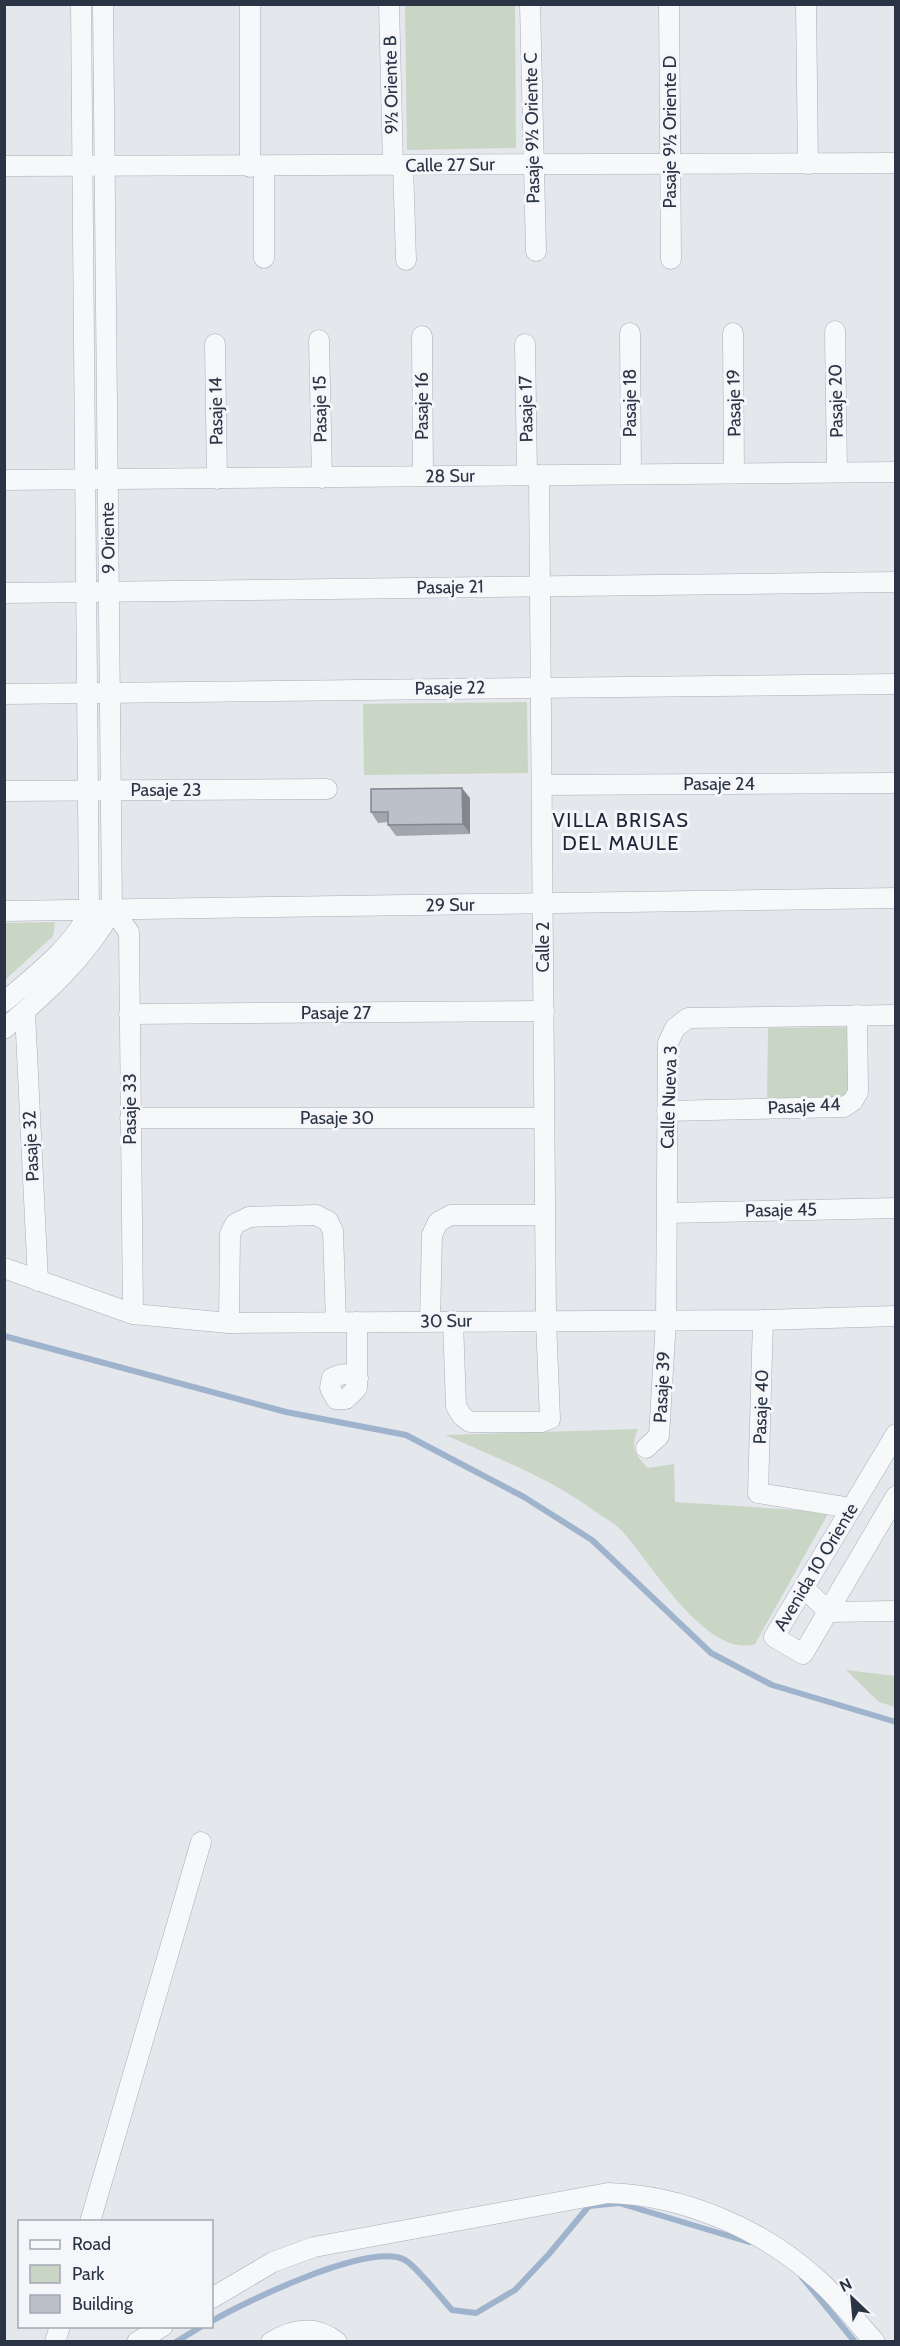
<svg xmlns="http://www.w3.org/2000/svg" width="900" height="2346" font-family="Cabin,sans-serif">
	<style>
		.green { fill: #c9d6c5 }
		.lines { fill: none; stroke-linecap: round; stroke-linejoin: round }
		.stream { stroke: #9fb4cc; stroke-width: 6 }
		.minor-casing { stroke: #a9aeb7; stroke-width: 21 }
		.minor { stroke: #f7f8fa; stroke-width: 20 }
		.wall { fill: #a1a5ae }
		.shaded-wall { fill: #83868d }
		.building { fill: #bbc0ca; stroke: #83868d; stroke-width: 1.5 }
		.labels { text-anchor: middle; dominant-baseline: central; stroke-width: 6; stroke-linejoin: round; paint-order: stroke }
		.street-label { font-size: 18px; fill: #2b3445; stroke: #f4f6f9 }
		.neighbourhood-label { font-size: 20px; letter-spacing: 1.5px; fill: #1d2536; stroke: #f4f6f9 }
	</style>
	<rect width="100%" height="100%" fill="#e4e7ec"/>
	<g class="green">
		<polygon points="405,5 515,5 516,148 407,150"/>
		<polygon points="527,702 528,773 364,775 363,704"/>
		<polygon points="55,922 53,936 5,980 5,923"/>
		<polygon points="850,1027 851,1088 847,1095 839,1100 767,1099 768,1028"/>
		<path d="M638 1429C630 1447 635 1455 648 1468L674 1464 675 1502 829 1512 755 1644C706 1659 650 1561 622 1531 615 1523 604 1518 596 1512 550 1478 497 1458 445 1435Z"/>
		<polygon points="846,1670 895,1676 895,1707 879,1702"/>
	</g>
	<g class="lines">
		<g class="stream">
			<polyline points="4,1336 286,1412 406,1435 524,1497 592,1540 711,1653 772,1685 896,1722"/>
			<polyline points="802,2277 855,2342"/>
			<path d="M212 2321C245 2302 370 2241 405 2260 416 2266 442 2299 452 2310L476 2313 515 2290 549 2254 589 2206 619 2203 749 2242"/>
			<polyline points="176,2342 202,2326"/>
		</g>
		<g class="minor-casing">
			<g id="minor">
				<polyline points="250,4 250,167"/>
				<polyline points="389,4 393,165"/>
				<polyline points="530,4 536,251"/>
				<polyline points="669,4 671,259"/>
				<polyline points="806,4 808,164"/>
				<polyline points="403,165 406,260"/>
				<polyline points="4,166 896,163"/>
				<polyline points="264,167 264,258"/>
				<polyline points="835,331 837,472"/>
				<polyline points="630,333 631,474"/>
				<polyline points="733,333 734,473"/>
				<polyline points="422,336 423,476"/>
				<polyline points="319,340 322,478"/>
				<polyline points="215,344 217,479"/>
				<polyline points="525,344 527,475"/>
				<polyline points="4,480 896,472"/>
				<polyline points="4,593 896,582"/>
				<polyline points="4,694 896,684"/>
				<polyline points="542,785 896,783"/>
				<polyline points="4,791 327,789"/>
				<polyline points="112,910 129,932 133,1314"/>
				<polyline points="4,911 896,898"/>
				<path d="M4 1002C31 979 78 943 89 910L81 4"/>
				<polyline points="25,1012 38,1281"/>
				<polyline points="129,1014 544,1011"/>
				<path d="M4 1029C45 994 86 958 112 910L103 4"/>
				<polyline points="667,1111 844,1107 853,1101 858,1092 857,1015"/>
				<polyline points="130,1118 544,1118"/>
				<polyline points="667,1213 896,1208"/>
				<polyline points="4,1268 133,1314 229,1323 763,1320 896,1316"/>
				<polyline points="763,1320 758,1493 852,1508"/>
				<polyline points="430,1321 432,1235 438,1222 451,1215 545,1215"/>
				<polyline points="453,1321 456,1406 462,1416 470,1422 542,1422 550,1419 546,1320 539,475"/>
				<path d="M357 1322V1388L346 1399H336L330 1388 332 1378C342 1373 348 1373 358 1378"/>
				<polyline points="229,1323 230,1234 235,1224 249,1217 316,1215 328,1221 333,1231 336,1322"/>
				<polyline points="896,1434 774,1637 803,1654 896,1496"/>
				<polyline points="646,1448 659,1436 666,1320 668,1043 675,1028 688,1018 896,1015"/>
				<polyline points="804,1588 829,1612 896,1611"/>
				<polyline points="90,2222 201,1842"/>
				<path d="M212 2298 273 2262 314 2247 608 2193C682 2195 761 2228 816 2278 838 2297 856 2321 875 2342"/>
				<polyline points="55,2342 60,2326"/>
				<polyline points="137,2342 163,2326"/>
				<path d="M271 2342C293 2329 315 2324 337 2342"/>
			</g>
		</g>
		<use href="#minor" class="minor"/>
	</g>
	<polygon class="wall" points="470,798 470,834 396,836 388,825 388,822 378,823 371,812"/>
	<polygon class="shaded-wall" points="462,788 470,798 470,834 463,824"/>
	<polygon class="building" points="462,788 463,824 388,825 388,812 371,812 371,789"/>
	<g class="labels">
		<g class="street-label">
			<text transform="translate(391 85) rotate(-91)">9½ Oriente B</text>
			<text transform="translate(532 128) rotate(-91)">Pasaje 9½ Oriente C</text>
			<text transform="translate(670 132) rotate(-90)">Pasaje 9½ Oriente D</text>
			<text transform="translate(450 165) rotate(-1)">Calle 27 Sur</text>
			<text transform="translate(836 401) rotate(-91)">Pasaje 20</text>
			<text transform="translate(630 403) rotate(-90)">Pasaje 18</text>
			<text transform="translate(734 403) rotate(-91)">Pasaje 19</text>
			<text transform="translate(422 406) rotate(-90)">Pasaje 16</text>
			<text transform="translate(320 409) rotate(-91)">Pasaje 15</text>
			<text transform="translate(526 409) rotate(-91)">Pasaje 17</text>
			<text transform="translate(216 411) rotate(-91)">Pasaje 14</text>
			<text transform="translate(450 476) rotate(-1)">28 Sur</text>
			<text transform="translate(108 538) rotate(-91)">9 Oriente</text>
			<text transform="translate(450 587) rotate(-1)">Pasaje 21</text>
			<text transform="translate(450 688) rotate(-1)">Pasaje 22</text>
			<text x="719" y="784">Pasaje 24</text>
			<text x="166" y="790">Pasaje 23</text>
			<text transform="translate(450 905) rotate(-1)">29 Sur</text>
			<text transform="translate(543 947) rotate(-90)">Calle 2</text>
			<text x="336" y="1013">Pasaje 27</text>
			<text transform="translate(669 1097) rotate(-88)">Calle Nueva 3</text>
			<text transform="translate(804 1106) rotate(-3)">Pasaje 44</text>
			<text transform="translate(130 1109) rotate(-90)">Pasaje 33</text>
			<text x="337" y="1118">Pasaje 30</text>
			<text transform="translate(31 1146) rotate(-93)">Pasaje 32</text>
			<text transform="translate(781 1210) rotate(-1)">Pasaje 45</text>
			<text transform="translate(446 1321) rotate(-1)">30 Sur</text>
			<text transform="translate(662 1387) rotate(-87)">Pasaje 39</text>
			<text transform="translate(761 1407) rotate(-88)">Pasaje 40</text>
			<text transform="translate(816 1567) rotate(-59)">Avenida 10 Oriente</text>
		</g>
		<g class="neighbourhood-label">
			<text x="621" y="820">VILLA BRISAS<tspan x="621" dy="23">DEL MAULE</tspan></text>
		</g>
	</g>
	<rect width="900" height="2346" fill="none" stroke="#2b3445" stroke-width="12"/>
	<rect x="18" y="2220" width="195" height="108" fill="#f4f6f9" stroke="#a4a8b1" stroke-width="1.5"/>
	<rect x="30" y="2240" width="30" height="9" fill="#f7f8fa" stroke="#a4a8b1" stroke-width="1.5"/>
	<text x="72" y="2250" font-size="18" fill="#2b3445">Road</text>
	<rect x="30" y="2265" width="30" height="18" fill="#c9d6c5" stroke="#a4a8b1" stroke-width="1.5"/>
	<text x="72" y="2280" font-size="18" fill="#2b3445">Park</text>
	<rect x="30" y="2295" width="30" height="18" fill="#bbc0ca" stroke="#a4a8b1" stroke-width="1.5"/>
	<text x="72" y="2310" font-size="18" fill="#2b3445">Building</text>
	<g transform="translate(852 2298) rotate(334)" stroke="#f4f6f9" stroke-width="4.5" paint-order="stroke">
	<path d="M0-4.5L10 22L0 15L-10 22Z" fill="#2b3445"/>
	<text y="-9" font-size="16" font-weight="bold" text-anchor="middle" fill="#2b3445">N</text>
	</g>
</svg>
